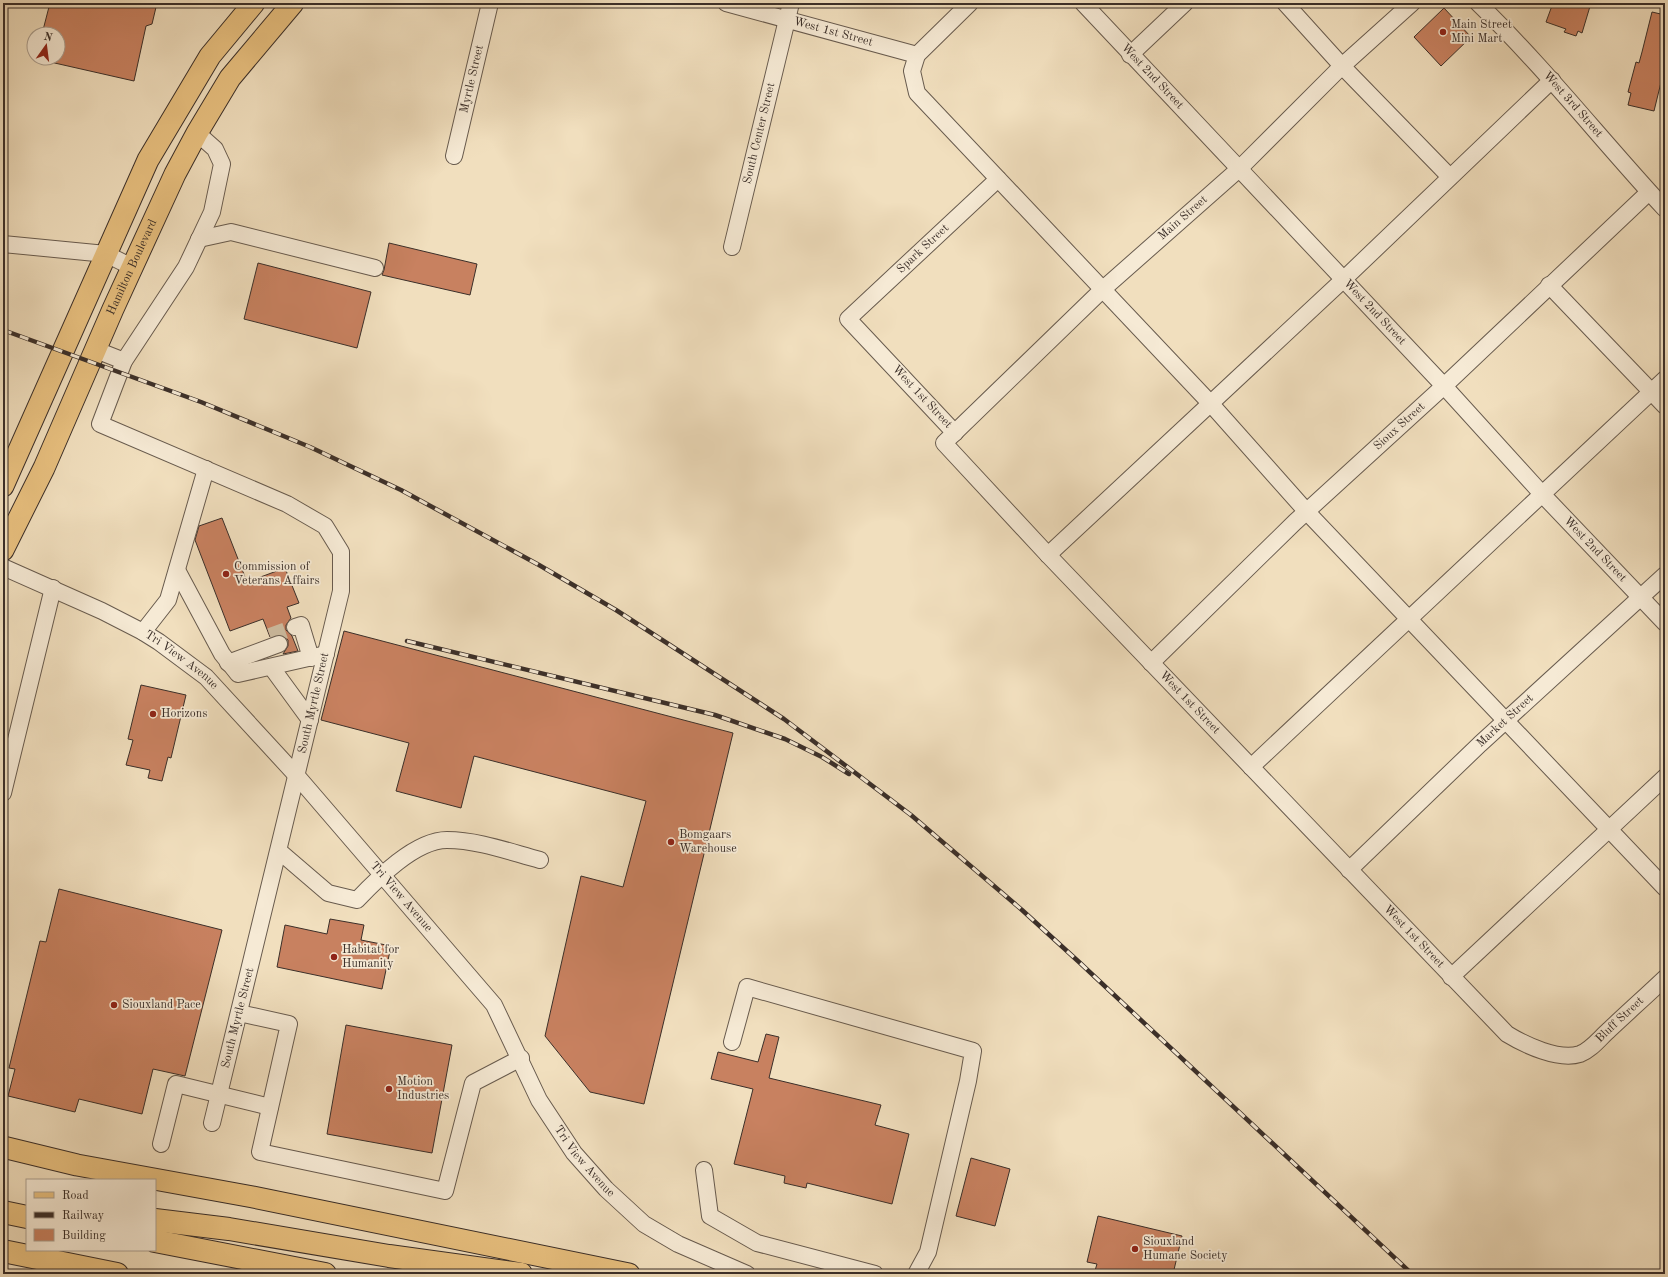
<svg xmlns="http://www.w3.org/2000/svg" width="1668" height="1277" font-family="'Old Standard TT',serif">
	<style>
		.building { fill: #c88160; stroke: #3b2f29 }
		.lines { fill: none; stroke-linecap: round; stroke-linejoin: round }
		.minor-tunnel { stroke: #cdbca0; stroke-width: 16; stroke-dasharray: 16 8; stroke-linecap: butt }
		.minor-casing { stroke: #685b4e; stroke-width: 18 }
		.major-casing { stroke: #3b2f29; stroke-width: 23 }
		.highway-casing { stroke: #3b2f29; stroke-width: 24 }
		.minor { stroke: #f6ead5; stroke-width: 16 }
		.major { stroke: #e8c07f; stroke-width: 21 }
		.highway { stroke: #e8c07f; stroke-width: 22 }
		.rail-casing { stroke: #3b2f29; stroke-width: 4.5 }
		.rail { stroke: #f6ead5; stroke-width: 3; stroke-dasharray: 9; stroke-linecap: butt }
		.poi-dot { fill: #8f2418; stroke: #f6ead5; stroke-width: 1.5 }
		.labels { text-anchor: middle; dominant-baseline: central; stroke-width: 3.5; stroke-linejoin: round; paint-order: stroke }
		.poi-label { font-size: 12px; fill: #3b2f29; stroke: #f6ead5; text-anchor: start }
		.street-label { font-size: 12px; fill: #3b2f29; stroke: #f6ead5 }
	</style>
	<rect width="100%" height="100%" fill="#f1dfbe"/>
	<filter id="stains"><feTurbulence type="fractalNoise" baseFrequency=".005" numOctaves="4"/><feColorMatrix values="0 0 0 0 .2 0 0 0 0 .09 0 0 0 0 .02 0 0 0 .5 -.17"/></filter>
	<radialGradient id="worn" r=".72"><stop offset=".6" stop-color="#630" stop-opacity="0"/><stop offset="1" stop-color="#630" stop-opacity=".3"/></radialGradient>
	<g class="building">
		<polygon points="50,3 157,3 152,24 146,26 134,81 37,59 58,58 58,34 42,34"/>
		<polygon points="1553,3 1591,3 1582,33 1578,31 1576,36 1564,32 1566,29 1546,22"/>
		<polygon points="1444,8 1471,37 1441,66 1414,37"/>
		<polygon points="1652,12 1665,15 1665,66 1654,111 1628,105 1631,93 1628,92 1636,62 1639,63 1642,52"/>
		<polygon points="389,243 477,264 470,295 382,275 384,270"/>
		<polygon points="258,263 371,292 357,348 244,319"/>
		<polygon points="222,518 247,582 285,568 299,603 287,607 291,618 286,625 286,630 292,636 298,651 283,654 288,646 288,640 281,635 270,637 263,619 230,631 195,540 199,526"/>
		<polygon points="344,631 733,733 644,1104 590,1092 545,1036 581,876 623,887 646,801 474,756 461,808 396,791 409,743 321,720"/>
		<polygon points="141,685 186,695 171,758 168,757 162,781 148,778 150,770 126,765 133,740 128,739"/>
		<polygon points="59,889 222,930 185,1076 153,1069 142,1114 79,1099 75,1112 8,1096 15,1069 9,1068 40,941 46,942"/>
		<polygon points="330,919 364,925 361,940 391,946 382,989 277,967 285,925 327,934"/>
		<polygon points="346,1025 452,1045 432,1153 327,1134"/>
		<polygon points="766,1034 779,1037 769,1078 881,1105 875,1125 909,1134 892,1204 807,1183 806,1188 784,1183 785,1176 734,1164 753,1089 711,1079 718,1052 758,1062"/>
		<polygon points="971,1158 1010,1169 995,1226 956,1216"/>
		<polygon points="1098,1216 1182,1236 1173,1274 1094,1274 1097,1264 1087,1262"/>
	</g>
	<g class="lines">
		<polyline class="minor-tunnel" points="270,636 295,627"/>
		<g class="minor-casing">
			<g id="minor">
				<path id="s1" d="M726 3 917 55"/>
				<polyline points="970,3 917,55 912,71 917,93 1211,404 1307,512 1665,888"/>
				<path id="s2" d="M1083 3 1444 386 1542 494 1665 623"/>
				<polyline points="1285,3 1342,66 1450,177"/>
				<path id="s3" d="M1412 3 1342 66 1239 169 1102 290 944 443 1048 555 1507 1034C1525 1045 1559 1061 1580 1054 1591 1050 1600 1038 1609 1030 1627 1013 1646 996 1665 978"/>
				<path id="s4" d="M1478 3C1545 68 1602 141 1665 209"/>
				<polyline points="1130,55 1185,3"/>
				<polyline points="197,133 215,149 222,164 212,212 186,267 124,361 100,424 287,504 325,526 341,552 341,591 212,1123"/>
				<path id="s5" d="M454 156 490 3"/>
				<polyline points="199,239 231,232 375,268"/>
				<polyline points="3,244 106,254 132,267"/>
				<path id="s6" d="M732 247 791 3"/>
				<polyline points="1549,285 1665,406"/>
				<polyline points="96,350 124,361"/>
				<path id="s7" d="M955 433 848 319 998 179"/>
				<polyline points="1048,555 1344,279 1552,80"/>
				<path id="s8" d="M3 567 102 611 143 632 159 642 206 677 297 776 494 1005 539 1100 574 1153 606 1189 644 1224 678 1244 747 1274"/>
				<polyline points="177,570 222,654 238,674 326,654"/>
				<polyline points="295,627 301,625 311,658"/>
				<polyline points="143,632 168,600 206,469"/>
				<polyline points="228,663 279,644"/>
				<path id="s9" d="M1151 663 1295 522 1444 386 1649 192"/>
				<polyline points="272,668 310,720"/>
				<polyline points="1251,767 1665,379"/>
				<polyline points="3,793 53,588"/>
				<path d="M279 851 328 893 357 900C377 879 415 840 447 840 478 840 510 852 540 860"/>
				<path id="s10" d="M1349 870 1480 744 1665 575"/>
				<polyline points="1451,977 1665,777"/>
				<polyline points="239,1013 289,1024 260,1152 445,1191 473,1083 521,1058"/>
				<polyline points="732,1042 747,987 973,1051 968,1081 928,1252 916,1274"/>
				<polyline points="161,1144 176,1084 270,1107"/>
				<polyline points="704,1170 710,1216 757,1243 875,1274"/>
			</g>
		</g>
		<g class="major-casing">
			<g id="major">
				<polyline points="3,486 148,160 210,56 254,3"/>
				<path id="s11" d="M3 550 44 468 113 309 175 174 197 133 230 78 293 3"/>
				<polyline points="3,1147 77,1165 253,1197 629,1274"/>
			</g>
		</g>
		<g class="highway-casing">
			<g id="highway">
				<polyline points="3,1212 27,1217"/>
				<polyline points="155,1220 229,1229 389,1256 521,1274"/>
				<polyline points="155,1241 325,1274"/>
				<polyline points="3,1251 117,1274"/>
			</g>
		</g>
		<use href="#minor" class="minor"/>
		<use href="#major" class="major"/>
		<use href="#highway" class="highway"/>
		<g class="rail-casing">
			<g id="rail">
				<polyline points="3,330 201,402 310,447 401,490 539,565 616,610 784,719 911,815 1022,910 1079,962 1412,1274"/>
				<polyline points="407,641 715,715 785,739 822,757 849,774"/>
			</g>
		</g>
		<use href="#rail" class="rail"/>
	</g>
	<g class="poi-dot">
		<circle cx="1443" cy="32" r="4"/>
		<circle cx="226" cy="574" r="4"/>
		<circle cx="153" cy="714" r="4"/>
		<circle cx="671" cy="842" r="4"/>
		<circle cx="334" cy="957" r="4"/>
		<circle cx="114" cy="1005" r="4"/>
		<circle cx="389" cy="1089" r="4"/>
		<circle cx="1135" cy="1249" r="4"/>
	</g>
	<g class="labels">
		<g class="poi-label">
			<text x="1451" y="25">Main Street<tspan x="1451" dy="14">Mini Mart</tspan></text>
			<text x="234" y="567">Commission of<tspan x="234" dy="14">Veterans Affairs</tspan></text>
			<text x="161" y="714">Horizons</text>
			<text x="679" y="835">Bomgaars<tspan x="679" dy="14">Warehouse</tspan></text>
			<text x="342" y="950">Habitat for<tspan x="342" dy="14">Humanity</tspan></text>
			<text x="122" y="1005">Siouxland Pace</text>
			<text x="397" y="1082">Motion<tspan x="397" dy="14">Industries</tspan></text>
			<text x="1143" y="1242">Siouxland<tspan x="1143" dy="14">Humane Society</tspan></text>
		</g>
		<g class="street-label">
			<text stroke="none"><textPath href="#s1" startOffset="111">West 1st Street</textPath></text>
			<text stroke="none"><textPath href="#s2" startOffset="101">West 2nd Street</textPath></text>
			<text stroke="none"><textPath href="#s5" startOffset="79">Myrtle Street</textPath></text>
			<text stroke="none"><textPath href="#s4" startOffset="139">West 3rd Street</textPath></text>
			<text stroke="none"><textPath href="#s6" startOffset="117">South Center Street</textPath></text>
			<text transform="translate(1183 218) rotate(-41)">Main Street</text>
			<text stroke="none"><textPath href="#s7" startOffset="259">Spark Street</textPath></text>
			<text stroke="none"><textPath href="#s11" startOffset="311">Hamilton Boulevard</textPath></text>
			<text stroke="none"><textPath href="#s2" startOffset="425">West 2nd Street</textPath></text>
			<text transform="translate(922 397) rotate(47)">West 1st Street</text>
			<text stroke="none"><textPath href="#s9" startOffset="343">Sioux Street</textPath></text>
			<text stroke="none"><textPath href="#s2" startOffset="749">West 2nd Street</textPath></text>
			<text stroke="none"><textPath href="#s8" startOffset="202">Tri View Avenue</textPath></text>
			<text transform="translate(314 703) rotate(-77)">South Myrtle Street</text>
			<text stroke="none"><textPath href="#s3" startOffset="1000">West 1st Street</textPath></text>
			<text stroke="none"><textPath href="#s10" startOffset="216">Market Street</textPath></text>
			<text stroke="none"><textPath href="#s8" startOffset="526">Tri View Avenue</textPath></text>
			<text stroke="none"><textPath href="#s3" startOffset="1324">West 1st Street</textPath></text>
			<text transform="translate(238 1018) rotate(-76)">South Myrtle Street</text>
			<text stroke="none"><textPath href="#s3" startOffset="1589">Bluff Street</textPath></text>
			<text stroke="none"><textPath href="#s8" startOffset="850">Tri View Avenue</textPath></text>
		</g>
	</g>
	<rect width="1668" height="1277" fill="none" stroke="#f1dfbe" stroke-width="16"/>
	<rect x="4" y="4" width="1660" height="1269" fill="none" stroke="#3b2f29" stroke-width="2"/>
	<rect x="8" y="8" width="1652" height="1261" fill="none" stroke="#3b2f29"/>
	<rect x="26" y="1179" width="130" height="72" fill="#f6ead5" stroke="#ab9f90"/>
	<rect x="34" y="1192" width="20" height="6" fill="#e8c07f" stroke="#ab9f90"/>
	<text x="62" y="1199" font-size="12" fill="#3b2f29">Road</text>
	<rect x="34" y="1212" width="20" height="6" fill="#3b2f29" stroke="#ab9f90"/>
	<text x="62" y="1219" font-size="12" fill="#3b2f29">Railway</text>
	<rect x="34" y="1229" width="20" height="12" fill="#c88160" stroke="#ab9f90"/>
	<text x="62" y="1239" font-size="12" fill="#3b2f29">Building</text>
	<g transform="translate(46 46) rotate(14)"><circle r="19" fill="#f6ead5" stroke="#ab9f90"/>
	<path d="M0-3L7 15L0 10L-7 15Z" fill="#8f2418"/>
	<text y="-6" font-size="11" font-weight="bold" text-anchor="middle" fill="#3b2f29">N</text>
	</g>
	<rect width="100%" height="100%" filter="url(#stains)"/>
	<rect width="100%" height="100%" fill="url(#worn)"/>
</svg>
